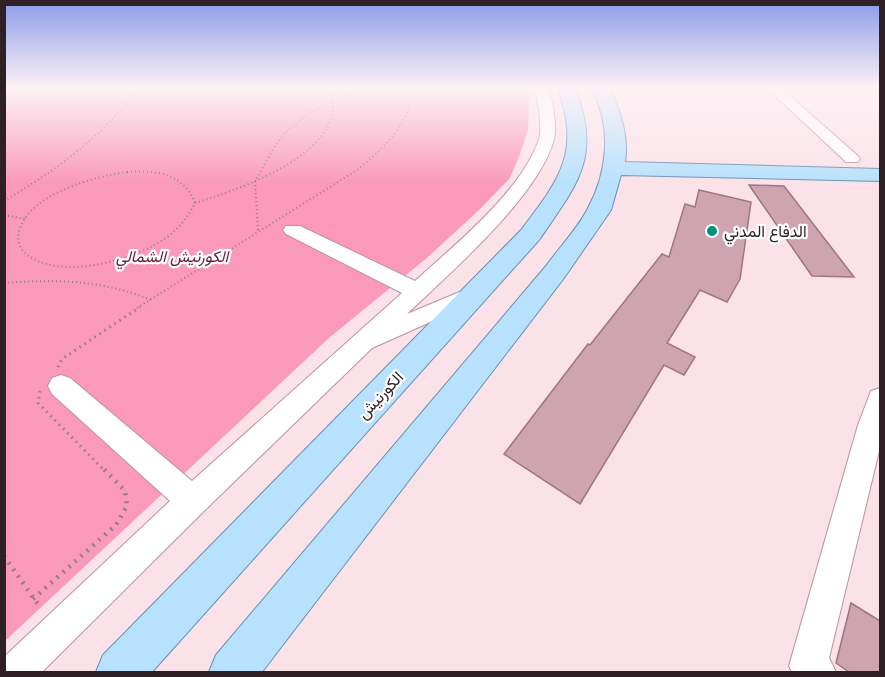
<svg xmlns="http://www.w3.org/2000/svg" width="885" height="677" font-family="'Noto Serif',Vazirmatn,serif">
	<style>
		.green { fill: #fa99ba }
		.building { fill: #cea4b1; stroke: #9d7682; stroke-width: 1.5 }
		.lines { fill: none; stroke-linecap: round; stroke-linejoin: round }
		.minor-casing { stroke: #bb929e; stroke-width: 2 }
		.major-casing { stroke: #6890b0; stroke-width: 2 }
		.path-far2 { stroke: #937f85; stroke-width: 2; stroke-dasharray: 1 3; stroke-linecap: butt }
		.path-far1 { stroke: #937f85; stroke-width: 3; stroke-dasharray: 1.5 4.5; stroke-linecap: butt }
		.path { stroke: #937f85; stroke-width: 4.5; stroke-dasharray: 2 6; stroke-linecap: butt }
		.minor { fill: #fff; fill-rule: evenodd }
		.major { fill: #b7e1fd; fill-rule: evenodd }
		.poi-dot { fill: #02927e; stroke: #fff; stroke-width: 2 }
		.labels { text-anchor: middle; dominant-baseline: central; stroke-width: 4.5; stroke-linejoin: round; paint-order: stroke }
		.poi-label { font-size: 16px; fill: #2f2025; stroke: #fff; text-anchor: start }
		.park-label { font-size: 16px; font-style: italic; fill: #6a193d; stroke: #fff }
		.street-label { font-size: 16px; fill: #2f2025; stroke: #fff }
	</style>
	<rect width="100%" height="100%" fill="#fbe1e8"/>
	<polygon class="green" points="5,89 526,89 529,98 528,130 520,154 510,178 479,210 428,257 330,337 5,641"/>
	<g class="building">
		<polygon points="749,185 784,186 854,277 812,276"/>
		<polygon points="699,190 751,202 740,279 727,302 700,290 667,343 695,357 684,375 664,365 580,504 504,454 588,344 590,345 662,254 669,257 685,204 695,207"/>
		<polygon points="851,603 880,621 880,672 849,672 836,663"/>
	</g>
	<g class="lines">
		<g class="minor-casing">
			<g id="minor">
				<path d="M534 89H548C553 99 557 128 554 139 540 195 450 273 407 314L474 286 482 289 485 294 482 299 372 348 203 512 42 672H4V657L170 501 52 394 48 386 52 378 61 375 70 378 192 481 402 293 286 234 283 230 286 226H300L415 281C454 245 522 191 539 139 542 129 539 99 534 89Z"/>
				<polygon points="768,89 782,89 858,156 860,159 858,162 846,162"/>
				<polygon points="880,388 880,447 829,658 836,672 792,672 789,666 858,425 871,391"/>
			</g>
		</g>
		<g class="major-casing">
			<g id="major">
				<path d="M558 89H575C603 157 576 186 539 240L152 672H96L103 655 521 230C559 180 581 153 558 89Z"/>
				<path d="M592 89H609C621 110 629 138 625 162L880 169V181L621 175 611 210 564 278 262 672H209L216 655 546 266C559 248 577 229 587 210 608 172 612 127 592 89Z"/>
			</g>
		</g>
		<g class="path-far2">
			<polyline points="4,98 22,89"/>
			<path d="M127 172C157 170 183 173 195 203 189 215 181 226 170 235 138 260 57 283 24 252 19 247 17 239 19 231 30 193 94 177 127 172Z"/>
			<path d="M4 201C55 171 102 137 138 89"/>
			<path d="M195 203C237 190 323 161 333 112 334 105 331 96 330 89"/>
			<polyline points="4,215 26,219"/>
			<polyline points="258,230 255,181 275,146 285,133 310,112 357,89"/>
			<path d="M4 283C56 279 102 280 151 300"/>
			<path d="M137 308 357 170C384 148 409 125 413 89"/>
		</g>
		<g class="path-far1">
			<polyline points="58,367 62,359 140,307"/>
			<polyline points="40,391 38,403 103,469"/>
		</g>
		<g class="path">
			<polyline points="4,556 40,607"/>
			<polyline points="33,599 116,525 127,506 125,491 102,467"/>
		</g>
		<use href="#minor" class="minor"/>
		<use href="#major" class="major"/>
	</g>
	<linearGradient id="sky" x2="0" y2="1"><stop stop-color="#8b9be8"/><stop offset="0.48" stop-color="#fdf2f5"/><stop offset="1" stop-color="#fdf2f5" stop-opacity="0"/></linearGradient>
	<rect width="885" height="184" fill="url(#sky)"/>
	<circle class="poi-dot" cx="712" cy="231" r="6"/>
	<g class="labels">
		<g class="poi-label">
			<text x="724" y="231">الدفاع المدني</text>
		</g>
		<g class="park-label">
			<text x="172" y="256">الكورنيش الشمالي</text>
		</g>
		<g class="street-label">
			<text transform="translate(380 395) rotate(-47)">الكورنيش</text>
		</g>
	</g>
	<rect width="885" height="677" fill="none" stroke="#2f2025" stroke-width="12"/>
</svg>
